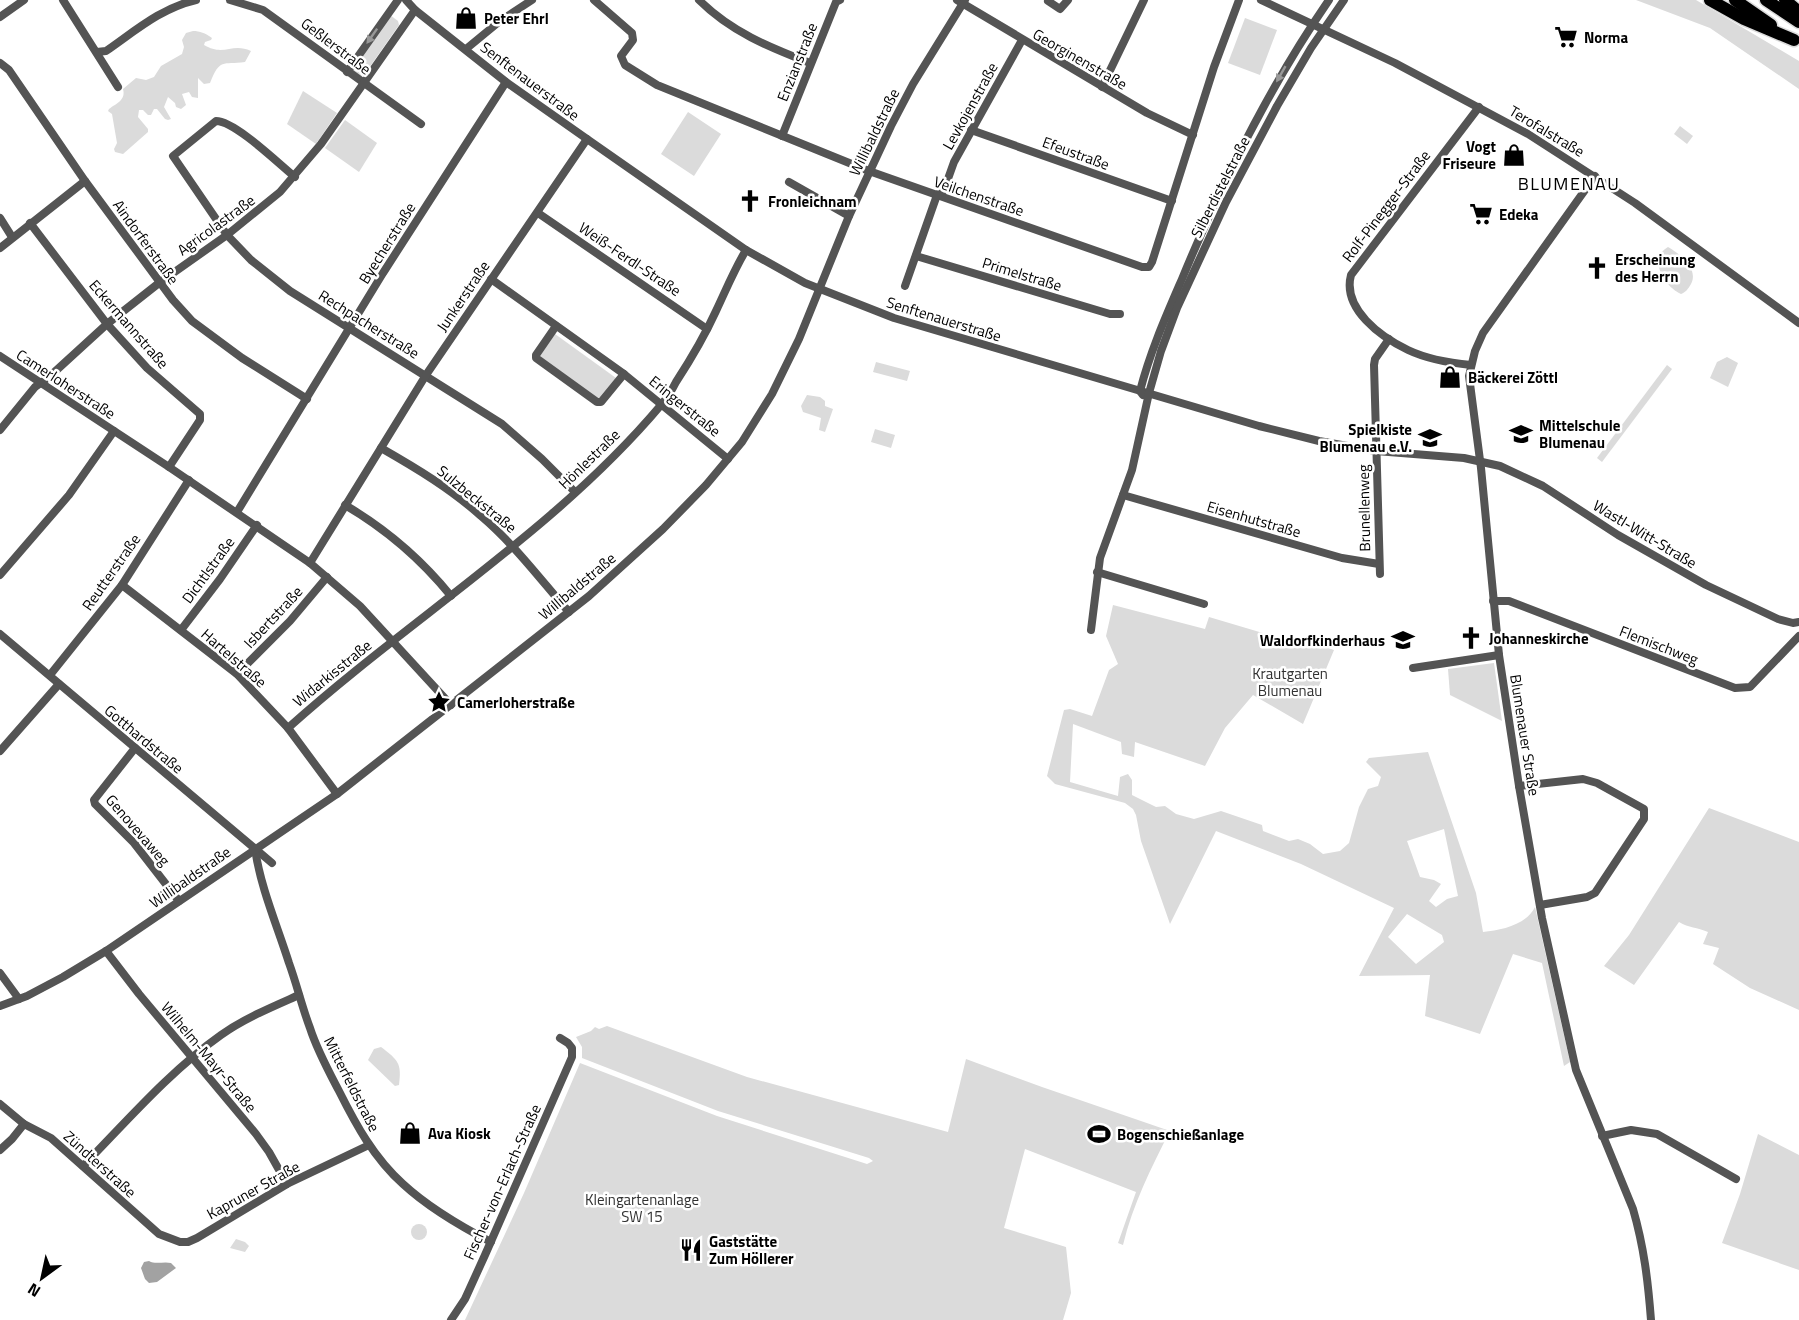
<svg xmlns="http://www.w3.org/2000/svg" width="1799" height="1320" font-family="'Titillium Web',sans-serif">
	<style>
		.green { fill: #dbdbdb; fill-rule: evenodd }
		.water { fill: #a2a2a2 }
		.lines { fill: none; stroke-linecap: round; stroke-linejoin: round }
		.highway-casing { stroke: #dbdbdb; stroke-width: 15 }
		.minor { stroke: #545454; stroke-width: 8 }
		.highway { stroke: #000; stroke-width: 12 }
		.oneway { fill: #989898 }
		.labels { text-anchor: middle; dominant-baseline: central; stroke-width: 5; stroke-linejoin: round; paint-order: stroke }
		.poi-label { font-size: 15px; font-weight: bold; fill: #000; stroke: #fff; text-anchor: start }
		.street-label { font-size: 15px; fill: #000; stroke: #fff }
		.park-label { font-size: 15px; fill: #323232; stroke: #fff }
		.quarter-label { font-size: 18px; letter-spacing: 1.5px; fill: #000; stroke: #fff }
	</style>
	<rect width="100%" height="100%" fill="#fff"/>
	<g class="green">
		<polygon points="1636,0 1696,0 1799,61 1799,89 1710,28"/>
		<polygon points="390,15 398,21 399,25 364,75 360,76 352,70"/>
		<polygon points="1245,18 1277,30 1260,75 1228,63"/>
		<path d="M193 31C200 31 205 33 212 38L211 40 205 42 204 45C224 57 232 42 251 51L245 62C222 65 220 58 210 83L204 84 198 78V98L192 97 189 92 182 94 186 105 181 109 176 107 175 103 168 97 164 107 171 119 168 120 165 119 157 109H154L151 115H148L143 110H139L138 117 148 129V132L123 154 115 152 114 149 117 143 112 114 108 111 109 109C117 103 126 100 123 89L136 78 146 80 154 77 161 66 182 54 184 47 182 40 186 33Z"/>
		<polygon points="303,91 337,113 316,144 287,124"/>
		<polygon points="688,112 721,134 694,176 661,154"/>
		<polygon points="345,120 377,143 359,172 325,148"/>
		<polygon points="1680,126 1693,136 1687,144 1674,134"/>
		<path d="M1668 247C1680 254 1699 269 1691 284 1688 289 1686 292 1681 294 1665 287 1647 259 1668 247Z"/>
		<polygon points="555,334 616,378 598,399 539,356"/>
		<polygon points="1727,357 1738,363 1728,387 1710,378 1717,362"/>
		<polygon points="876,362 910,371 907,381 873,372"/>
		<polygon points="1667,365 1672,369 1602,462 1597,458"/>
		<polygon points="807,395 820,397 825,401 825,406 833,409 825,432 819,430 821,418 803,412 801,406"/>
		<polygon points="875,429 895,435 891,448 871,442"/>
		<path d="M1113 605 1205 629 1209 617 1280 638H1300L1334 650 1303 724 1253 695 1225 728 1205 766 1135 742 1134 757 1122 754 1121 742 1073 724 1070 782 1118 796 1120 777 1128 774 1132 780V795L1156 807 1165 806 1176 814 1194 819 1221 811 1262 825 1263 831 1289 841 1298 839 1310 844 1323 854 1340 851 1349 843 1359 807 1368 789 1378 786 1381 777 1366 762 1369 758 1428 752 1476 893 1483 932C1502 930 1526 925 1535 907L1570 1062 1564 1066 1542 963 1513 954 1480 1034 1425 1016 1430 975 1359 976 1394 908 1301 864 1216 831 1170 924 1141 841 1136 815 1133 809 1125 803 1055 784 1047 776 1064 710 1070 709 1092 716 1109 670 1118 664 1106 636ZM1444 829 1458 896 1447 899 1436 907 1429 901 1441 884 1434 880 1420 877 1407 841ZM1407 914 1442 935 1444 942 1416 964 1388 937Z"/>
		<polygon points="1494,663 1502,721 1450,695 1448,669"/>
		<path d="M1709 808 1799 842V1010L1750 988 1713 964 1719 948 1703 944 1708 932C1697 927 1689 928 1679 922L1634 985 1604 966 1629 935Z"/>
		<path d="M607 1026 747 1077 948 1132 966 1059 1042 1087 1170 1131C1151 1168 1133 1204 1123 1245L1118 1243 1136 1192 1025 1149 1004 1228 1066 1247 1071 1293 1063 1320H465L524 1193 580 1063 717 1116 867 1164 873 1161 869 1158 718 1111 582 1058V1047L576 1037 591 1031 595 1027 599 1029Z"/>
		<path d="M381 1047C398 1060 402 1063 399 1085L395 1086 368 1060 374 1049Z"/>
		<polygon points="1758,1134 1799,1155 1799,1270 1722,1243 1740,1194"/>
		<circle cx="419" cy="1232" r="8"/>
		<polygon points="236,1239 245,1242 249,1246 245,1252 230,1248"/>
	</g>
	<path class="water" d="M149 1261C156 1265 163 1261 171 1263L176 1268 157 1282 149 1283 145 1279 141 1268 144 1262Z"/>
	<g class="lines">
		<g class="highway-casing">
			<g id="highway">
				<polyline points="1710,0 1744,19 1794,40"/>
				<polyline points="1735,0 1771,25"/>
				<polyline points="1766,0 1799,22"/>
				<polyline points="1785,0 1799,12"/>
			</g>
		</g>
		<g class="minor">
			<polyline points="63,0 118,87"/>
			<polyline points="230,0 263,10 421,124"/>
			<polyline points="406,0 415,10 506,82 587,139 746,250 805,283 894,318 1259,426 1319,441 1376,451 1464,458 1500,466 1543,486 1618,535 1706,585 1778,619 1793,623 1799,622"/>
			<polyline points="594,0 632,33 633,40 621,56 625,65 657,85 869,171 1142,267 1149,267 1152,262 1214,67 1239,0"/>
			<path d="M699 0C731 32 769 47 810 63"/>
			<polyline points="957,0 1147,113 1193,135"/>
			<polyline points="1261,0 1395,63 1528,134 1635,203 1799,323"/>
			<polyline points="1048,1 1060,9 1068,0"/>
			<polyline points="0,17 24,0"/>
			<polyline points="466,49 500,21 532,0"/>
			<path d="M97 52 106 51C135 31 161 8 196 0"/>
			<polyline points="0,63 9,70 85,181 173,300 192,321 242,358 307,399"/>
			<polyline points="347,72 398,0"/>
			<polyline points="1102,87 1144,0"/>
			<polyline points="971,130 1172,201"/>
			<polyline points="782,136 836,2 840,0"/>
			<path d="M1595 176 1483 333 1475 351 1469 376 1481 468 1499 655 1519 786 1542 918 1576 1070 1633 1209C1644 1247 1648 1281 1651 1320"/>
			<path d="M295 177C279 164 235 121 216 121L173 156 227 235 251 260 290 291 502 424 542 459 575 492"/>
			<polyline points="789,182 849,216"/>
			<polyline points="538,213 707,329"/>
			<polyline points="0,218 12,237"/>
			<polyline points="30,223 107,324 147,368 200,414 200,420 169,467"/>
			<polyline points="0,248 85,181"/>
			<polyline points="916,256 1110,314 1120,314"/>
			<polyline points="491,279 624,374 728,459"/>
			<polyline points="905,286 937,195 944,190 954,162 1022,40"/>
			<polyline points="556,326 536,355 536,358 597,402 601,402 624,374"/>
			<polyline points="0,356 169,467 310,563 360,606 451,705"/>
			<path d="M1471 365C1450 363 1427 359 1408 350 1381 337 1342 309 1351 275L1479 107"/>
			<path d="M1143 395 1140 391C1150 352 1166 316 1182 279 1222 182 1269 87 1329 0"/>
			<polyline points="0,430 35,387 49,377 107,324 159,283 227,235 280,192 321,144 415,10"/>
			<path d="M381 448C416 468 451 489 481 516 514 544 540 579 569 612"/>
			<polyline points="1123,495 1342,558 1379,564"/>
			<path d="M345 505C386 529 421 559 451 596"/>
			<polyline points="237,512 383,273 506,82"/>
			<polyline points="310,563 426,375 587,139"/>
			<polyline points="1097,572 1204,604"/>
			<polyline points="1380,574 1374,365 1375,359 1389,339"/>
			<polyline points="0,575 69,495 114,431"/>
			<polyline points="122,585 237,674 288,728 337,794"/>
			<polyline points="1493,601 1509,601 1735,688 1750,687 1799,636"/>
			<polyline points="181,630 220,579 257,525"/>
			<polyline points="1091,630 1100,558 1132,470 1149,393 1161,351 1177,308 1226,202 1277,106 1311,48 1344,0"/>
			<polyline points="0,634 272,863"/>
			<polyline points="1413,668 1499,655"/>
			<polyline points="237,674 290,621 327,577"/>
			<polyline points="50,675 122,585 189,480"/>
			<path d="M288 728C409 619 556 530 661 405 667 398 672 390 676 382 691 359 705 335 716 311 726 290 734 270 746 250"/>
			<polyline points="135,748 94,800 95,804 134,843 179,901"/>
			<polyline points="0,751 59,684"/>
			<polyline points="1519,786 1583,779 1597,783 1644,809 1644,819 1595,893 1587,897 1540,905"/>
			<path d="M255 849C261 889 277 925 289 963 297 985 302 1007 310 1028 317 1050 328 1070 339 1091 356 1125 374 1158 403 1184 429 1208 460 1226 491 1242"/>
			<polyline points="106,951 139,994 256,1134 269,1152 287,1184"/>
			<polyline points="0,973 19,999"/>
			<polyline points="0,1006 27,996 63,977 106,951 337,794 589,596 663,529 706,485 742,442 772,394 799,339 849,216 891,126 913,84 965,0"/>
			<polyline points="0,1104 24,1124 51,1138 159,1234 180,1242 188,1242 197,1238 287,1184 369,1145"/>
			<polyline points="1602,1136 1631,1130 1657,1134 1736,1179"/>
			<polyline points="0,1150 12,1139 24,1124"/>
			<path d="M83 1166C127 1121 170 1071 221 1035 245 1018 272 1007 299 995"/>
			<polyline points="451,1320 465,1299 485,1255 572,1057 572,1048 568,1043 560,1038"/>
		</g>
		<use href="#highway" class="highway"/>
	</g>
	<defs><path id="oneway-solid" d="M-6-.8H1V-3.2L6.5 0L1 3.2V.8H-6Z" transform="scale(1.5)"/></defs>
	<g class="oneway">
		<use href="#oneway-solid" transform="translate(372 36) rotate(125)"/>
		<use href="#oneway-solid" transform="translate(1281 74) rotate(120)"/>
	</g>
	<defs>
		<g id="shop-bare" transform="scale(1.8)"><path d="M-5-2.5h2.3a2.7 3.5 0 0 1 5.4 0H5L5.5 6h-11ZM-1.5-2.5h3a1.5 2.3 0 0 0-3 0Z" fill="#000" stroke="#fff" stroke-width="2.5" paint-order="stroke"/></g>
		<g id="supermarket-bare" transform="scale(1.8)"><path d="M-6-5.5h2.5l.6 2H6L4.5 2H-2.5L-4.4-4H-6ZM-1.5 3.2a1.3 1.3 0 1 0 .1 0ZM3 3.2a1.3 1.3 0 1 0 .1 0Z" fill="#000" stroke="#fff" stroke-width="2.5" paint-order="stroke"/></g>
		<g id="church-bare" transform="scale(1.8)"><path d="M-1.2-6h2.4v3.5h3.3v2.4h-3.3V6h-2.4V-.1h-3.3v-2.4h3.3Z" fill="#000" stroke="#fff" stroke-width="2.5" paint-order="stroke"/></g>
		<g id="school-bare" transform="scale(1.8)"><path d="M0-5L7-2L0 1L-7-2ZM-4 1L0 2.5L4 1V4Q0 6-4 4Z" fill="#000" stroke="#fff" stroke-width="2.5" paint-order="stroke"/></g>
		<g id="sight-bare" transform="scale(1.8)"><path d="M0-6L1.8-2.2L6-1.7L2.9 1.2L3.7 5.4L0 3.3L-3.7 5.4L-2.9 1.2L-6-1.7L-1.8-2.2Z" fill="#000" stroke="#fff" stroke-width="2.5" paint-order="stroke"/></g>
		<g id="stadium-bare" transform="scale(1.8)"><path d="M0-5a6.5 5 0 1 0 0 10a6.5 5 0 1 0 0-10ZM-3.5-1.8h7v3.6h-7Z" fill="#000" stroke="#fff" stroke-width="2.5" paint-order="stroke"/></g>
		<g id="restaurant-bare" transform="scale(1.8)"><path d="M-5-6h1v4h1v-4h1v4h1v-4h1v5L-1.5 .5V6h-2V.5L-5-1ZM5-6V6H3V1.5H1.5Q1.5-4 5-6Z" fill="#000" stroke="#fff" stroke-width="2.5" paint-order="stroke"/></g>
	</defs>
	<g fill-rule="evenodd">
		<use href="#shop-bare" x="466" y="18"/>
		<use href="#supermarket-bare" x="1566" y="37"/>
		<use href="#shop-bare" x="1514" y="155"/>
		<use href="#church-bare" x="750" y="201"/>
		<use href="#supermarket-bare" x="1481" y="214"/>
		<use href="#church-bare" x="1597" y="268"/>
		<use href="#shop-bare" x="1450" y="377"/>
		<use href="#school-bare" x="1521" y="434"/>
		<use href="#school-bare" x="1430" y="438"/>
		<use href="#church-bare" x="1471" y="638"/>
		<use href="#school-bare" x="1403" y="640"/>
		<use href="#sight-bare" x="439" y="702"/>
		<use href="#shop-bare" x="410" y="1133"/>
		<use href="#stadium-bare" x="1099" y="1134"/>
		<use href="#restaurant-bare" x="691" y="1250"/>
	</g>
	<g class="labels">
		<g class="poi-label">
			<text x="484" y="18">Peter Ehrl</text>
			<text x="1584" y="37">Norma</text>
			<text x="1496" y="146" text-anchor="end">Vogt<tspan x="1496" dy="17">Friseure</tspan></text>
			<text x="768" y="201">Fronleichnam</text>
			<text x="1499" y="214">Edeka</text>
			<text x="1615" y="259">Erscheinung<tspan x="1615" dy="17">des Herrn</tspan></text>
			<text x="1468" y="377">Bäckerei Zöttl</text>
			<text x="1539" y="425">Mittelschule<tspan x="1539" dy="17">Blumenau</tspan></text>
			<text x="1412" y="429" text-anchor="end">Spielkiste<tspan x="1412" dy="17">Blumenau e.V.</tspan></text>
			<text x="1489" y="638">Johanneskirche</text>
			<text x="1385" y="640" text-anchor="end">Waldorfkinderhaus</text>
			<text x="457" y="702">Camerloherstraße</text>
			<text x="428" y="1133">Ava Kiosk</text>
			<text x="1117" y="1134">Bogenschießanlage</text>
			<text x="709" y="1241">Gaststätte<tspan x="709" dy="17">Zum Höllerer</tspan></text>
		</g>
		<g class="street-label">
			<text transform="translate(336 46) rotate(37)">Geßlerstraße</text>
			<text transform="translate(1080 59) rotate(30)">Georginenstraße</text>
			<text transform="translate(797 62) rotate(-68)">Enzianstraße</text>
			<text transform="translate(530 81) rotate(37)">Senftenauerstraße</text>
			<text transform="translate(970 106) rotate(-61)">Levkojenstraße</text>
			<text transform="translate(1547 131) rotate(31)">Terofalstraße</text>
			<text transform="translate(874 132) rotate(-64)">Willibaldstraße</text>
			<text transform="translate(1076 153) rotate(20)">Efeustraße</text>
			<text transform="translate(1220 187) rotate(-63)">Silberdistelstraße</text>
			<text transform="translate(979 196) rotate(19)">Veilchenstraße</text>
			<text transform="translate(1386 206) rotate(-53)">Rolf-Pinegger-Straße</text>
			<text transform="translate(216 225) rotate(-36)">Agricolastraße</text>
			<text transform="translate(146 242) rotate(54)">Aindorferstraße</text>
			<text transform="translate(387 243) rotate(-58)">Byecherstraße</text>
			<text transform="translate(630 259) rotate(34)">Weiß-Ferdl-Straße</text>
			<text transform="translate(1022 274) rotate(17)">Primelstraße</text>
			<text transform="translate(463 296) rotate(-56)">Junkerstraße</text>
			<text transform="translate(944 319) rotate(17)">Senftenauerstraße</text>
			<text transform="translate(129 324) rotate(49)">Eckermannstraße</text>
			<text transform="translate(369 324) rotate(32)">Rechpacherstraße</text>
			<text transform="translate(66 384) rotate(33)">Camerloherstraße</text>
			<text transform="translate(685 406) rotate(39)">Eringerstraße</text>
			<text transform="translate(589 459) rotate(-44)">Hönlestraße</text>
			<text transform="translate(477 499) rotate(39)">Sulzbeckstraße</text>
			<text transform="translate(1364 508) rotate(-91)">Brunellenweg</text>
			<text transform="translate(1254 519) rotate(16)">Eisenhutstraße</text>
			<text transform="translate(1645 534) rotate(31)">Wastl-Witt-Straße</text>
			<text transform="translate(208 570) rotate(-54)">Dichtlstraße</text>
			<text transform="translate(111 572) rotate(-55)">Reutterstraße</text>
			<text transform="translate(577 586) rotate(-40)">Willibaldstraße</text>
			<text transform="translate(273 617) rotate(-47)">Isbertstraße</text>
			<text transform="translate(1659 645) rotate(21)">Flemischweg</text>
			<text transform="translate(234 658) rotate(41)">Hartelstraße</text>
			<text transform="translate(332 673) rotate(-39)">Widarkisstraße</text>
			<text transform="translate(1525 735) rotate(81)">Blumenauer Straße</text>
			<text transform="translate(144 739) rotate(40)">Gotthardstraße</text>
			<text transform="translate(138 830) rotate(49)">Genovevaweg</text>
			<text transform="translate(190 877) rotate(-35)">Willibaldstraße</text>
			<text transform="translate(209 1057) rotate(50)">Wilhelm-Mayr-Straße</text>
			<text transform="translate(352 1084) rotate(63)">Mitterfeldstraße</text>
			<text transform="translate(100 1164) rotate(42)">Zündterstraße</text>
			<text transform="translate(502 1182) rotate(-66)">Fischer-von-Erlach-Straße</text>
			<text transform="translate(253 1190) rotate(-29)">Kapruner Straße</text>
		</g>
		<g class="park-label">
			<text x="1290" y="673">Krautgarten<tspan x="1290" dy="17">Blumenau</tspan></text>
			<text x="642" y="1199">Kleingartenanlage<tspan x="642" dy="17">SW 15</tspan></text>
		</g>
		<g class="quarter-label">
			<text x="1569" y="183">BLUMENAU</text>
		</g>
	</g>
	<g transform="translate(42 1278) rotate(213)" stroke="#ffffff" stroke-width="4.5" paint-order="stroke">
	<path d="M0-4.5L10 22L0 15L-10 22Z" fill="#000000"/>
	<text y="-9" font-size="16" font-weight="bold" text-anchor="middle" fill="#000000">N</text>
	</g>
</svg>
